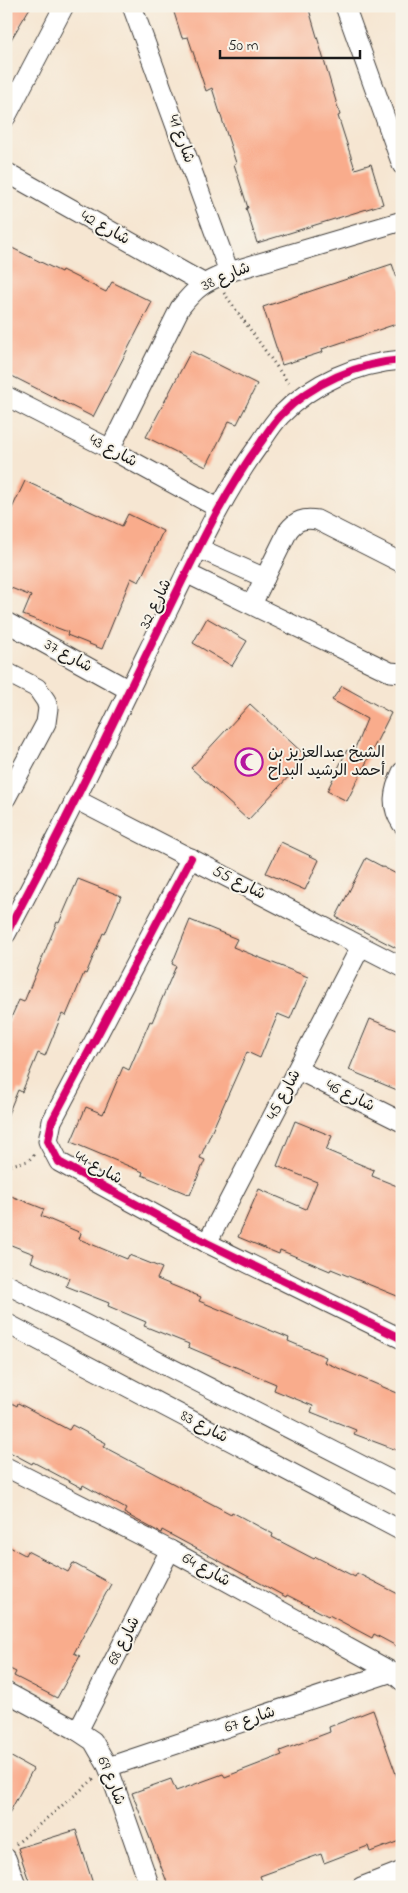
<svg xmlns="http://www.w3.org/2000/svg" width="408" height="1893" font-family="'Indie Flower','Playpen Sans Arabic',sans-serif">
	<style>
		.building { fill: #f9ac8c }
		.lines { fill: none; stroke-linecap: round; stroke-linejoin: round }
		.minor-casing { stroke: #3d3a37; stroke-width: 21 }
		.path { stroke: #3d3a37; stroke-width: 3; stroke-dasharray: 1 4; stroke-linecap: butt }
		.minor { stroke: #fff; stroke-width: 19 }
		.cycleway-casing { stroke: #f7f3e8; stroke-width: 11 }
		.cycleway { stroke: #d6006c; stroke-width: 8 }
		.labels { text-anchor: middle; dominant-baseline: central; stroke-width: 4; stroke-linejoin: round; paint-order: stroke }
		.street-label { font-size: 16px; fill: #1c1c1c; stroke: #f7f3e8 }
		.poi-label { font-size: 16px; fill: #1c1c1c; stroke: #f7f3e8; text-anchor: start }
	</style>
	<rect width="100%" height="100%" fill="#f7f3e8"/>
	<filter id="ink" filterUnits="userSpaceOnUse"><feTurbulence type="fractalNoise" baseFrequency=".02" numOctaves="2"/><feDisplacementMap in="SourceGraphic" scale="10" xChannelSelector="R" yChannelSelector="G"/><feConvolveMatrix kernelMatrix="1 2 1 2 8 2 1 2 1" color-interpolation-filters="sRGB"/></filter>
	<filter id="wash" filterUnits="userSpaceOnUse"><feTurbulence type="fractalNoise" baseFrequency=".0096" numOctaves="4" result="noise"/><feDisplacementMap in="SourceGraphic" scale="20" xChannelSelector="R" yChannelSelector="G"/><feGaussianBlur stdDeviation="1.12" result="paint"/><feColorMatrix in="noise" values="0 0 0 0 0 0 0 0 0 0 0 0 0 0 0 0 0 1.4 0 .05"/><feComposite in="paint" operator="in"/></filter>
	<g filter="url(#wash)">
		<rect width="100%" height="100%" fill="#f6e6d2"/>
		<g id="blocks">
			<g class="building">
				<polygon points="6,6 31,6 6,48"/>
				<polygon points="172,6 308,6 340,115 338,116 355,169 371,164 383,204 257,243 246,208 248,208 234,164 236,163 212,88 206,91 188,37 182,38"/>
				<polygon points="6,245 61,272 62,270 106,292 112,282 152,302 93,417 6,373"/>
				<polygon points="392,264 402,292 402,322 322,349 323,352 282,365 263,307"/>
				<polygon points="191,351 257,384 237,424 229,421 206,467 146,437"/>
				<polygon points="25,481 122,526 128,514 163,531 139,582 131,578 102,649 67,635 68,632 23,615 31,596 6,586 6,521"/>
				<polygon points="207,618 247,641 232,666 193,643"/>
				<polygon points="342,686 391,713 347,801 327,791 347,750 353,753 367,719 332,700"/>
				<polygon points="250,704 307,757 248,820 191,768"/>
				<polygon points="281,842 319,860 305,890 266,873"/>
				<polygon points="366,858 402,877 402,951 336,917"/>
				<polygon points="78,879 121,896 105,934 103,933 86,974 84,973 66,1016 62,1014 45,1056 38,1053 22,1092 18,1090 6,1119 6,1029 19,1000 24,1002 57,922 59,923"/>
				<polygon points="190,920 237,939 233,947 308,977 290,1019 278,1014 260,1058 247,1052 200,1158 205,1160 190,1195 142,1175 143,1172 71,1142 86,1107 103,1114 123,1067 129,1070 150,1021 152,1022 176,966 172,964"/>
				<polygon points="370,1019 402,1032 402,1092 349,1070"/>
				<polygon points="295,1121 332,1136 326,1150 374,1170 372,1176 402,1188 402,1298 331,1269 330,1271 280,1250 279,1254 238,1237 259,1189 306,1209 317,1182 277,1166"/>
				<polygon points="6,1194 44,1209 41,1216 81,1233 79,1239 127,1259 129,1255 162,1268 157,1279 201,1297 199,1301 289,1338 288,1341 326,1357 324,1362 402,1395 402,1452 354,1434 356,1430 311,1412 313,1406 274,1390 276,1384 188,1347 189,1344 144,1326 146,1322 108,1306 109,1303 66,1286 69,1278 31,1262 34,1254 6,1243"/>
				<polygon points="6,1400 17,1406 18,1403 69,1430 72,1425 106,1443 104,1447 231,1514 232,1512 273,1534 272,1537 314,1559 316,1557 355,1577 357,1573 402,1596 402,1649 374,1634 372,1638 329,1615 328,1616 287,1595 286,1597 162,1530 161,1533 124,1513 126,1509 83,1485 82,1488 33,1462 32,1464 6,1450"/>
				<polygon points="6,1545 25,1555 27,1551 68,1572 73,1563 111,1584 74,1653 80,1656 57,1698 14,1676 16,1672 6,1667"/>
				<polygon points="373,1710 402,1791 402,1840 370,1852 368,1846 324,1863 321,1854 260,1876 262,1881 247,1887 169,1887 132,1793 171,1779 176,1791 223,1774 225,1777 282,1755 280,1751 330,1732 329,1727"/>
				<polygon points="6,1754 33,1769 6,1819"/>
				<polygon points="76,1830 94,1887 31,1887 18,1848"/>
			</g>
		</g>
	</g>
	<g filter="url(#ink)">
		<use href="#blocks" fill-opacity="0" stroke="#3d3a37" stroke-width="1"/>
		<g class="lines">
			<g class="minor-casing">
				<g id="minor">
					<polyline points="132,6 229,272"/>
					<polyline points="345,6 402,165"/>
					<polyline points="6,117 64,6"/>
					<polyline points="6,172 203,283"/>
					<polyline points="6,396 110,449 218,508"/>
					<path d="M110 449 180 308C197 286 205 282 229 272L402 221"/>
					<polyline points="198,548 265,578"/>
					<polyline points="186,573 390,672 402,673"/>
					<path d="M252 604 288 531C296 520 304 518 317 520L402 563"/>
					<polyline points="6,622 129,690"/>
					<polyline points="6,672 37,688 46,701 48,708 46,723 6,798"/>
					<path d="M402 772C393 791 390 806 402 824"/>
					<polyline points="75,799 402,967"/>
					<polyline points="191,858 52,1121 48,1141 59,1162 207,1243 402,1339"/>
					<path d="M6 934C63 828 115 719 168 610 196 553 223 494 261 442 267 433 273 423 281 415 312 383 358 363 402 360"/>
					<polyline points="298,1070 402,1122"/>
					<polyline points="207,1243 361,946"/>
					<polyline points="6,1284 402,1486"/>
					<polyline points="6,1323 402,1531"/>
					<polyline points="6,1467 170,1550 392,1672 402,1681"/>
					<polyline points="6,1692 78,1731 93,1741 108,1767 150,1887"/>
					<polyline points="78,1731 170,1550"/>
					<polyline points="108,1767 392,1672"/>
					<polyline points="6,1858 17,1887"/>
					<polyline points="361,1887 402,1871"/>
				</g>
			</g>
			<g class="path">
				<polyline points="224,293 289,384"/>
				<polyline points="6,1166 28,1161 35,1154"/>
				<polyline points="16,1844 94,1779"/>
			</g>
			<use href="#minor" class="minor"/>
			<g class="cycleway-casing">
				<g id="cycleway">
					<polyline points="191,858 52,1121 48,1141 59,1162 207,1243 402,1339"/>
					<path d="M6 934C63 828 115 719 168 610 196 553 223 494 261 442 267 433 273 423 281 415 312 383 358 363 402 360"/>
				</g>
			</g>
			<use href="#cycleway" class="cycleway"/>
		</g>
	</g>
	<defs>
		<g id="mosque-ring" transform="scale(1.4375)"><circle r="9.5" fill="#f7f3e8" stroke="#b5179e" stroke-width="1.5"/><path d="M3.5-4.9A6 6 0 1 0 3.5 4.9A5 5 0 1 1 3.5-4.9Z" fill="#b5179e"/></g>
	</defs>
	<g fill-rule="evenodd">
		<use href="#mosque-ring" x="249" y="762"/>
	</g>
	<g class="labels">
		<g class="street-label">
			<text transform="translate(181 139) rotate(70)">شارع 41</text>
			<text transform="translate(105 228) rotate(29)">شارع 42</text>
			<text transform="translate(226 277) rotate(-23)">شارع 38</text>
			<text transform="translate(113 451) rotate(28)">شارع 43</text>
			<text transform="translate(156 604) rotate(-64)">شارع 32</text>
			<text transform="translate(68 656) rotate(29)">شارع 37</text>
			<text transform="translate(239 883) rotate(27)">شارع 55</text>
			<text transform="translate(284 1095) rotate(-62)">شارع 45</text>
			<text transform="translate(350 1096) rotate(27)">شارع 46</text>
			<text transform="translate(98 1168) rotate(29)">شارع 44</text>
			<text transform="translate(204 1427) rotate(28)">شارع 83</text>
			<text transform="translate(206 1570) rotate(29)">شارع 64</text>
			<text transform="translate(124 1641) rotate(-63)">شارع 68</text>
			<text transform="translate(250 1720) rotate(-19)">شارع 67</text>
			<text transform="translate(111 1781) rotate(68)">شارع 69</text>
		</g>
		<g class="poi-label">
			<text x="268" y="753">الشيخ عبدالعزيز بن<tspan x="268" dy="18">أحمد الرشيد البداح</tspan></text>
		</g>
	</g>
	<rect width="408" height="1893" fill="none" stroke="#f7f3e8" stroke-width="25"/>
	<path d="M220 50v8h140v-8" fill="none" stroke="#1c1c1c" stroke-width="2.5"/>
	<text x="228" y="50" font-size="15" fill="#1c1c1c" stroke="#f7f3e8" stroke-width="4" paint-order="stroke">50 m</text>
</svg>
